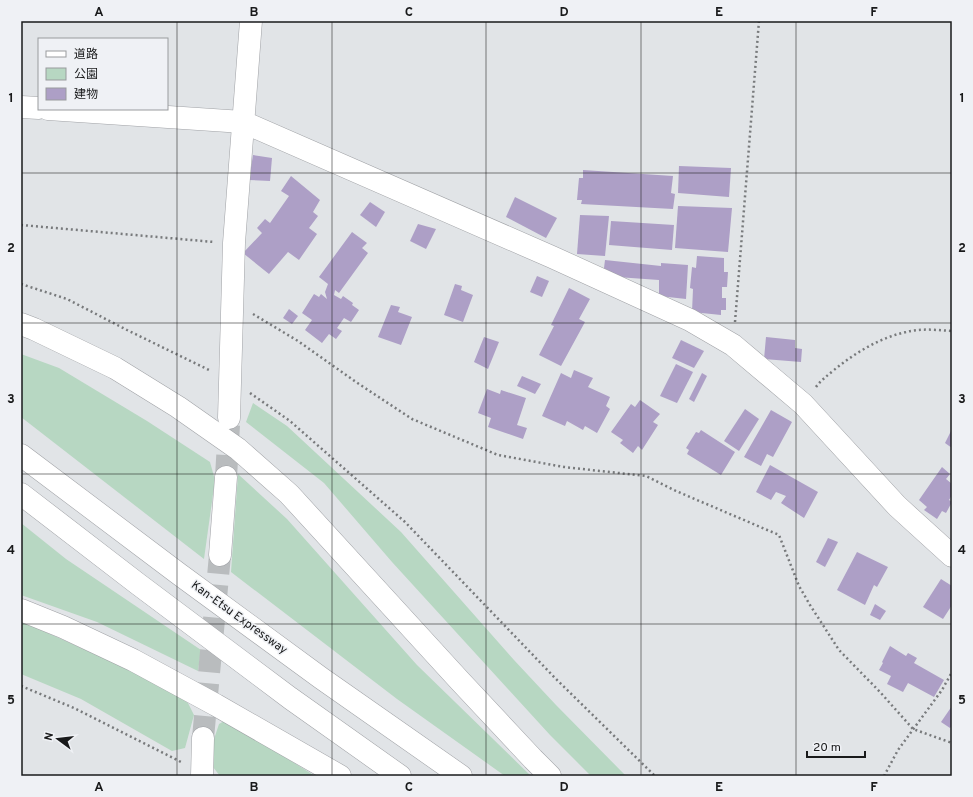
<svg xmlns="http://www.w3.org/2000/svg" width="973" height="797" font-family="Overpass,'Noto Sans JP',sans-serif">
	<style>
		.green { fill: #b7d7c2 }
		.building { fill: #ad9fc6 }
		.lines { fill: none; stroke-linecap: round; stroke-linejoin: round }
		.minor-tunnel { stroke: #b9bcbe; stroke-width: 22; stroke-dasharray: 22 11; stroke-linecap: butt }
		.minor-casing { stroke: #a0a2a6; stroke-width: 23 }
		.motorway-casing { stroke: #a0a2a6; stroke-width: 23 }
		.path { stroke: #787a7c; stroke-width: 2.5; stroke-dasharray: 2 3; stroke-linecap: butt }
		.minor { stroke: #fff; stroke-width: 22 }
		.motorway { stroke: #fff; stroke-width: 22 }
		.grid { fill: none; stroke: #191a1b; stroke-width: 1; stroke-opacity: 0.55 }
		.labels { text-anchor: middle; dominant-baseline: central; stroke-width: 3; stroke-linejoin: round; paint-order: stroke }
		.street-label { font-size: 12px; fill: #191a1b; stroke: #eff1f5 }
		.neatline { fill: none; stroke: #191a1b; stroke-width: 1.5 }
		.grid-label { font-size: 13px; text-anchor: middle; font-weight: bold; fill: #191a1b }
	</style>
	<rect width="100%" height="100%" fill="#e1e4e7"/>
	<g class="green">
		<polygon points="21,354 59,368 147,421 210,462 215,480 204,559 21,417"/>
		<polygon points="253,403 287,426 401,532 514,660 556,705 626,776 591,776 550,735 392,562 324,483 246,422"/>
		<polygon points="238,474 287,519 417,665 531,776 505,776 397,699 231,572"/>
		<polygon points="21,523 66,559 201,650 198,671 97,622 21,595"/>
		<polygon points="21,621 164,685 188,703 194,715 185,748 172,751 81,699 21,674"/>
		<polygon points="226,720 315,776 220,776 209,762 214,739 219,724"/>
	</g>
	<g class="building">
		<polygon points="253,155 272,158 270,181 249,180"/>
		<polygon points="679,166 731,168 729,197 678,193"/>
		<polygon points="583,170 673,176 671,193 675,194 673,209 581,204 582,200 577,200 579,178 583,178"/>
		<polygon points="291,176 320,200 313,212 318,216 309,228 317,234 299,260 288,252 269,274 243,253 262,233 257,228 265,219 270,223 289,196 281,191"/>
		<polygon points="515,197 557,218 546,238 506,217"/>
		<polygon points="370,202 385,212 376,227 360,215"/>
		<polygon points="678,206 732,208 728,252 675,248"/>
		<polygon points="580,215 609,216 605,256 577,254"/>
		<polygon points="611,221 674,225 672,250 609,245"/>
		<polygon points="418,224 436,229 426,249 410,241"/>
		<polygon points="352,232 367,243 362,248 368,253 339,293 335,290 334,295 341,299 343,296 353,303 352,305 359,310 351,322 344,318 337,328 342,331 336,339 329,334 322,343 305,330 312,320 302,313 314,294 319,297 321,294 327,299 325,292 328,284 319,277"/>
		<polygon points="697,256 724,258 724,272 728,272 727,287 722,287 722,298 726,298 726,310 721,310 721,315 692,312 693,289 690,288 692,267 696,268"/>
		<polygon points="605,260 661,266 661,263 688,265 686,299 659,296 659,280 603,276"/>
		<polygon points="537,276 549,281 542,297 530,292"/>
		<polygon points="455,284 462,286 461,290 473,295 463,322 444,315"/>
		<polygon points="569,288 590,299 579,319 585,322 561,366 539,355 554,326 551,325"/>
		<polygon points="391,305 400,307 398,312 412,317 401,345 378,337"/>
		<polygon points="289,309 298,316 292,324 283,318"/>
		<polygon points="484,337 499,342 488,369 474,362"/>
		<polygon points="766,337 795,340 795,348 802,349 801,362 764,359"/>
		<polygon points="681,340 704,351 694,368 672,358"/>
		<polygon points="676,364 693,372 677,403 660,396"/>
		<polygon points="574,370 593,378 588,387 610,397 606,406 610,409 597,433 585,426 583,430 567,421 565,426 542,416 561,373 571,378"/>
		<polygon points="702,373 707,376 694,402 689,399"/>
		<polygon points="522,376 541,384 535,394 517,386"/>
		<polygon points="487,389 500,394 501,390 526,398 517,425 527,428 523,439 488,427 491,418 478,413"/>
		<polygon points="640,400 660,414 653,422 658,425 642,450 638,446 633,453 620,443 623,440 611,432 631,404 635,407"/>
		<polygon points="745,409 759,419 739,451 724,441"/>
		<polygon points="771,410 792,422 773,457 767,454 761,466 744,457"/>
		<polygon points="952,429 952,448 945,443"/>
		<polygon points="701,430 735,452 721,475 687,454 689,450 686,448 696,432 699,433"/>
		<polygon points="770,465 818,492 804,518 781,503 786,496 776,492 771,500 756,492"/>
		<polygon points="942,467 950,474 946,479 952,484 952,495 949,500 952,502 946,513 942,511 937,519 924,510 927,507 919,500"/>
		<polygon points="828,538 838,542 825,567 816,562"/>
		<polygon points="857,552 888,567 877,587 874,585 865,605 837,590"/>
		<polygon points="941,579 952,586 952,605 943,619 923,607"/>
		<polygon points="875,604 886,611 880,620 870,615"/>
		<polygon points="890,646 906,656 908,653 917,658 914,663 944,680 934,697 908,683 903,692 887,684 891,676 879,670 883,663 882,662"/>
		<polygon points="952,706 952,726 950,728 941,722"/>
	</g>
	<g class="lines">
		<g class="minor-tunnel">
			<polyline points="226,477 229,425"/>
			<polyline points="203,738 220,555"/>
		</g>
		<g class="minor-casing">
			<g id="minor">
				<polyline points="21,107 39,108"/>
				<polyline points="48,109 243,122 552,257 690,320 733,345 803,404 897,506 952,556"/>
				<polyline points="229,418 234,243 251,21"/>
				<polyline points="220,555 226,477"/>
				<polyline points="202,776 203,738"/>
			</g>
		</g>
		<g class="motorway-casing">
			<g id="motorway">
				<polyline points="21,324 34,329 115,368 178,407 238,449 289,494 460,681 533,759 550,776"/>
				<polyline points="21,455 179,574 321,678 461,776"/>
				<polyline points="21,494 138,584 290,698 400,776"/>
				<polyline points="21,610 63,627 133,660 216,705 340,776"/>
			</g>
		</g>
		<g class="path">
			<polyline points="21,225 214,242"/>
			<polyline points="21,284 67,299 127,330 209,370"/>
			<polyline points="253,314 298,341 356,382 412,419 498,455 564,467 646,476 676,491 779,535 799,586 810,605 839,650 880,692 913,729 952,743"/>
			<polyline points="735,322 759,21"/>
			<path d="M816 387C821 380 827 376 834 370 855 353 879 338 906 332 921 328 937 330 952 331"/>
			<polyline points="250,393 290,421 405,522 556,679 655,776"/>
			<polyline points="21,686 74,708 181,762"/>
			<polyline points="884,776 898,750 942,690 952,672"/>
		</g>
		<use href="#minor" class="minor"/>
		<use href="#motorway" class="motorway"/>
	</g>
	<path class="grid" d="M177 21V776M332 21V776M486 21V776M641 21V776M796 21V776M21 173H952M21 323H952M21 474H952M21 624H952"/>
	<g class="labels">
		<g class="street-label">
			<text transform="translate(239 618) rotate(36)">Kan-Etsu Expressway</text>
		</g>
	</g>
	<rect width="973" height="797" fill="none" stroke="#eff1f5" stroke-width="44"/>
	<rect x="38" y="38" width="130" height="72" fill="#eff1f5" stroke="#999b9e"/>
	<rect x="46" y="51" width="20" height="6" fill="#ffffff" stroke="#999b9e"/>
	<text x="74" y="58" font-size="12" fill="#191a1b">道路</text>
	<rect x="46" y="68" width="20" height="12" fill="#b7d7c2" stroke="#999b9e"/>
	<text x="74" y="78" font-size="12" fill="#191a1b">公園</text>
	<rect x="46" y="88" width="20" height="12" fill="#ad9fc6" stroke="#999b9e"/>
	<text x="74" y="98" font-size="12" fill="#191a1b">建物</text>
	<g transform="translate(58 739) rotate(285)" stroke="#eff1f5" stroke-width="3" paint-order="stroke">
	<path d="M0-3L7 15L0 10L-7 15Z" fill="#191a1b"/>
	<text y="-6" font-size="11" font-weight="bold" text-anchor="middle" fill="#191a1b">N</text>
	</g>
	<path d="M807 751v6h58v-6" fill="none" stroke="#191a1b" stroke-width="2"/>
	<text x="813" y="751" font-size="12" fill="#191a1b" stroke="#eff1f5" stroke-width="3" paint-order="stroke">20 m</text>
	<rect x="22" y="22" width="929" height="753" class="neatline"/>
	<g class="grid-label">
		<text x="99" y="16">A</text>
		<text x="254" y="16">B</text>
		<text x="409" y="16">C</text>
		<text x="564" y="16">D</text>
		<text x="719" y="16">E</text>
		<text x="874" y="16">F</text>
		<text x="11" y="102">1</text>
		<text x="962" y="102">1</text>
		<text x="11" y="252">2</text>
		<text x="962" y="252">2</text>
		<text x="11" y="403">3</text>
		<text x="962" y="403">3</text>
		<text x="11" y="554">4</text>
		<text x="962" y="554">4</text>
		<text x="11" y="704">5</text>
		<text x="962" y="704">5</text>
		<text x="99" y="791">A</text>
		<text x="254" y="791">B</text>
		<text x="409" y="791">C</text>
		<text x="564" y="791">D</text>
		<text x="719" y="791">E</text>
		<text x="874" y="791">F</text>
	</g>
</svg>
